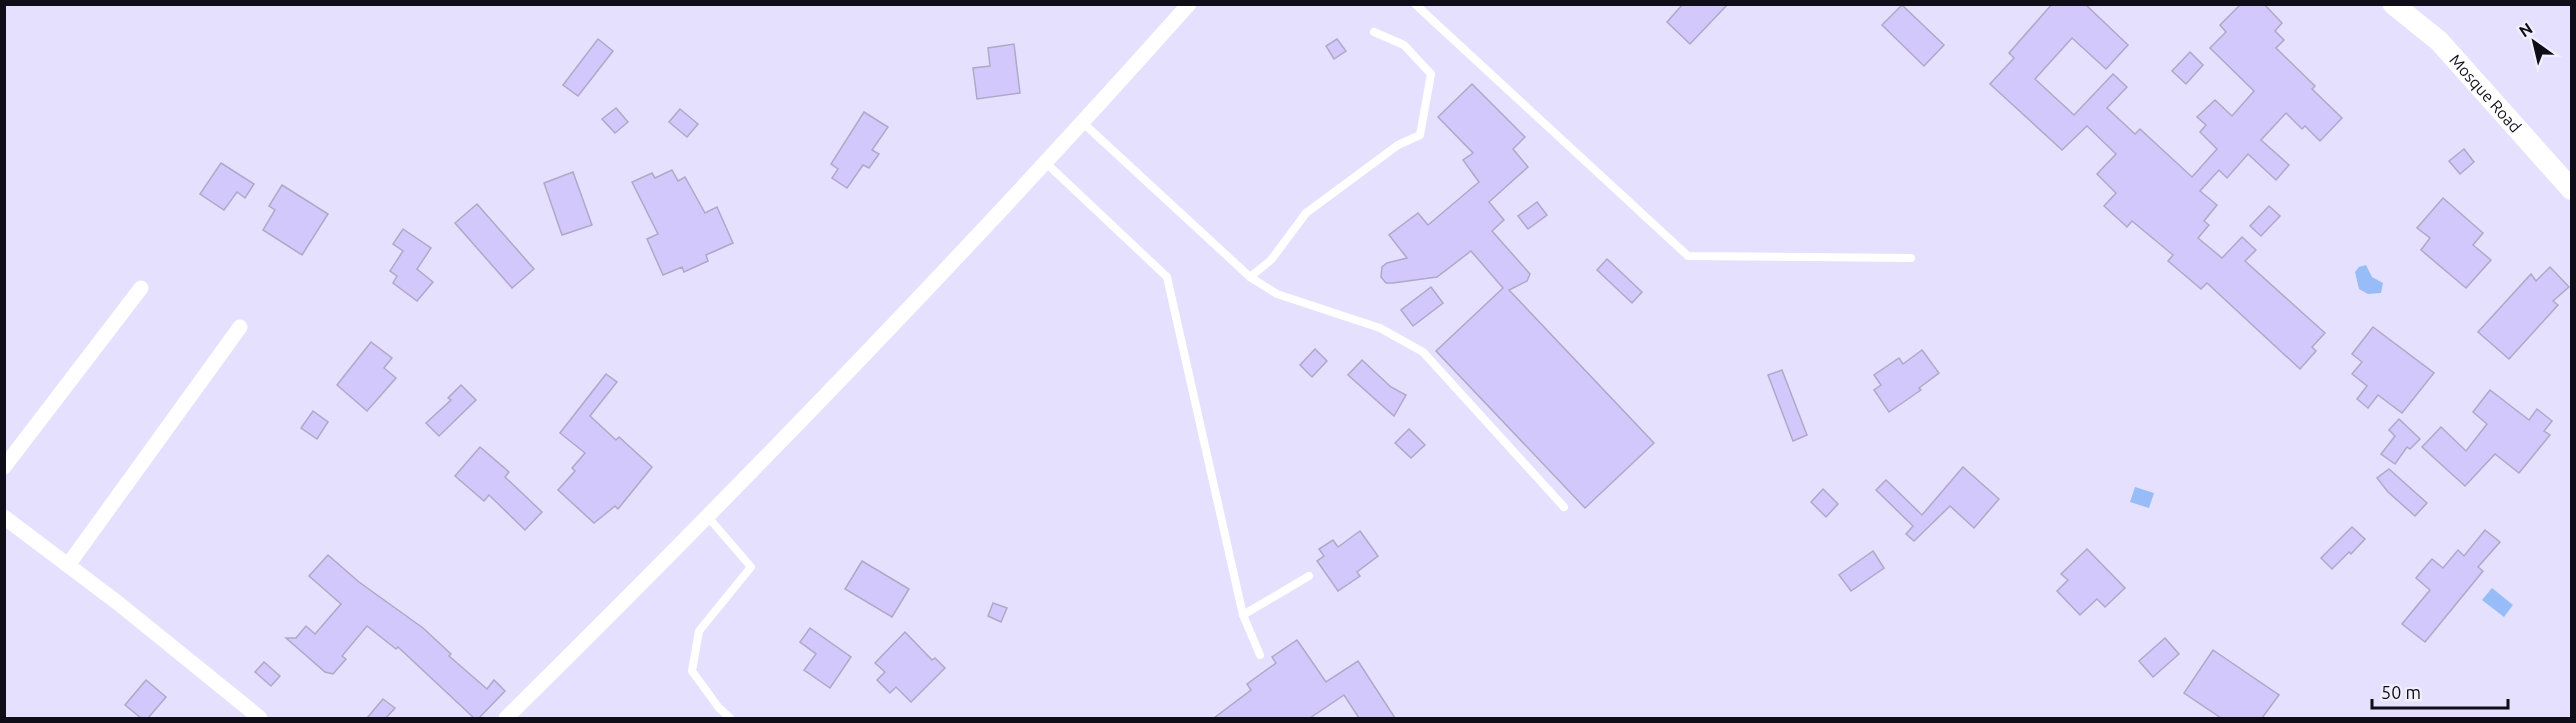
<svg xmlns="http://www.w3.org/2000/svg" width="2576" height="723" font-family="Ubuntu,sans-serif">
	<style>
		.water { fill: #97bcf8 }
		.building { fill: #d2c8fc; stroke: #aea9c6; stroke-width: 1.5 }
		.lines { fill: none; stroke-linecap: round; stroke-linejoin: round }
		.lane { stroke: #fff; stroke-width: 8 }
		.street { stroke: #fff; stroke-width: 15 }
		.secondary { stroke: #fff; stroke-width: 21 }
		.labels { text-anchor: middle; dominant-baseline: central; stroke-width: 6; stroke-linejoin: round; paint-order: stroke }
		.street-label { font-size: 16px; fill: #0f0d17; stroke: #f1effc }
	</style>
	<rect width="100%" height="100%" fill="#e5e0fe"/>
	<g class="water">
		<polygon points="2366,265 2372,277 2383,283 2381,293 2368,294 2359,289 2355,272 2359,267"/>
		<polygon points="2135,487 2154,493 2149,508 2130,502"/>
		<polygon points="2492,588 2513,605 2504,617 2482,600"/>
	</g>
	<g class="building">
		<polygon points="1683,4 1728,4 1690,44 1667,22"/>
		<polygon points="2052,4 2085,4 2128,45 2106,69 2072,38 2035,79 2074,115 2113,74 2127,87 2107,108 2135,134 2140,129 2192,177 2217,149 2200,132 2206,125 2197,117 2215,100 2232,116 2254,91 2210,48 2226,32 2220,25 2241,4 2264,4 2282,23 2275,31 2284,40 2276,48 2315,86 2312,89 2342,118 2320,141 2305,126 2302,129 2286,113 2261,140 2289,165 2276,180 2248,154 2227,178 2219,170 2200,191 2217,205 2204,221 2209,225 2198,238 2222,258 2242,237 2256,250 2245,261 2325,333 2312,347 2316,351 2300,369 2207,283 2201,289 2168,261 2173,255 2132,221 2127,227 2104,206 2116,193 2097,174 2116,154 2087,126 2062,150 1990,84 2014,58 2009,53"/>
		<polygon points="1902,5 1944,45 1924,66 1882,25"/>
		<polygon points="598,39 613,51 578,96 563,85"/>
		<polygon points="1337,39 1346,51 1334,59 1326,46"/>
		<polygon points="1014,44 1020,93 977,99 973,68 990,66 988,48"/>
		<polygon points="2190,52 2203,65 2186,84 2172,71"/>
		<polygon points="1472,84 1525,137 1513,149 1528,167 1489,202 1504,220 1492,231 1530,274 1527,281 1509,290 1654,443 1585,508 1436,351 1503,288 1471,251 1437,277 1393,283 1386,283 1381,277 1382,267 1387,263 1407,258 1389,235 1418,213 1428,225 1479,182 1463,160 1473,153 1438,117"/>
		<polygon points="616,108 628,122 615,133 602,119"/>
		<polygon points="680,109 698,124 687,137 669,122"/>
		<polygon points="864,112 888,127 872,150 879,154 869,168 863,165 847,188 832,178 838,169 831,164"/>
		<polygon points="2464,149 2474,162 2460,174 2449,161"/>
		<polygon points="221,163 254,184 245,198 237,192 224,210 200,194"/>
		<polygon points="672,170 678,181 685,177 705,213 717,207 733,243 706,255 708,261 684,272 682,267 663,275 647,239 658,234 632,182 652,173 655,178"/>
		<polygon points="573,172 592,225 562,235 544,183"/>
		<polygon points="282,185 328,214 302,255 263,230 275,210 269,206"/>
		<polygon points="2443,198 2483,233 2473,245 2491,260 2466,288 2421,250 2430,238 2417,228"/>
		<polygon points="1537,202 1547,215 1528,229 1518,216"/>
		<polygon points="477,204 534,269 512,288 455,223"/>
		<polygon points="2269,206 2280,216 2261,236 2250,226"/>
		<polygon points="403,229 431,248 417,269 433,282 417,301 393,283 397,276 390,271 403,251 393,244"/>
		<polygon points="1607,259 1642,292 1632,303 1597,270"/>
		<polygon points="2550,267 2569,287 2553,301 2558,305 2509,359 2478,332 2531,274 2536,281"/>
		<polygon points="1431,287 1443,303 1413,326 1401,310"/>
		<polygon points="2373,327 2434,373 2402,413 2378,395 2368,408 2357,399 2367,386 2352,374 2362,362 2352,354"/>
		<polygon points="371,342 392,358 384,368 396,378 367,411 337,385"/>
		<polygon points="1315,349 1327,361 1312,377 1300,365"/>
		<polygon points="1922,350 1939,373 1919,388 1921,390 1889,412 1874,390 1881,385 1874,375 1899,358 1903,364"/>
		<polygon points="1362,360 1391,387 1406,395 1394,416 1348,375"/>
		<polygon points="1782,370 1807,435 1793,441 1768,375"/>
		<polygon points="606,374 617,382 590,416 616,440 619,437 652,467 618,509 615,506 594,523 558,490 575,471 572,468 585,453 560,433"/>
		<polygon points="461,385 476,400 439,436 426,423 451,400 448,398"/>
		<polygon points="2490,390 2529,420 2537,409 2552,421 2544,431 2550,435 2519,473 2495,454 2465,486 2422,447 2441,427 2466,451 2487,424 2473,412"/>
		<polygon points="313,411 328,422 317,439 301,428"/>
		<polygon points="2399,419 2420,439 2410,449 2407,447 2395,464 2381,454 2395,436 2389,430"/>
		<polygon points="1409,429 1425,445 1411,458 1395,443"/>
		<polygon points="480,447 509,472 505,477 542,512 525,530 489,495 484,501 455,476"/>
		<polygon points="1963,467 1999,499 1974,528 1950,506 1914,541 1906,534 1913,526 1876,490 1886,480 1922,515"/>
		<polygon points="2389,469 2427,503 2415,516 2388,492 2377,478"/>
		<polygon points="1823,489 1838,504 1826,517 1811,502"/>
		<polygon points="2352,527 2365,539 2351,554 2349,552 2332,569 2321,558"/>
		<polygon points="2485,530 2500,542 2478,567 2483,571 2425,642 2402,624 2430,590 2416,578 2432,559 2443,568 2458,550 2464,556"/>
		<polygon points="1360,531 1378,556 1357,572 1360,576 1338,591 1317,561 1324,556 1319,549 1333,540 1338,547"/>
		<polygon points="2087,549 2125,588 2105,607 2097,599 2080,615 2057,591 2068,580 2061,574"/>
		<polygon points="1873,551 1884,568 1851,591 1839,575"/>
		<polygon points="328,555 359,582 423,628 451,654 449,656 487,689 494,680 505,691 479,718 474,718 398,647 396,649 367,626 342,656 346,659 333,674 325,672 286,638 296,638 306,626 315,634 341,604 309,576"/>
		<polygon points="862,561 909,589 892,617 845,589"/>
		<polygon points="993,603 1007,608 1001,622 988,616"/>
		<polygon points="810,628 851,657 830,688 804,670 816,654 800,642"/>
		<polygon points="905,632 932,660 935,658 945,668 911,702 896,687 890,693 877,680 885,672 875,663"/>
		<polygon points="2165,638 2179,654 2153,677 2139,661"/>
		<polygon points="1297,640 1326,682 1358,661 1395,718 1359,718 1344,695 1310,718 1214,718 1251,690 1247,684 1276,663 1272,657"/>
		<polygon points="2213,650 2279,695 2262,718 2221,718 2184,693"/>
		<polygon points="264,662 280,676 271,686 255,672"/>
		<polygon points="146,680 166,697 148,718 141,718 125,705"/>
		<polygon points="383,699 395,708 386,718 367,718"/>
	</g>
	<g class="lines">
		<g class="lane">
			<polyline points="1415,4 1688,256 1911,258"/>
			<polyline points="1082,122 1250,277 1271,260 1306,213 1398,145 1420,135 1431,74 1404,45 1374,32"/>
			<polyline points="1045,162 1167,277 1243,615 1260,655"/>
			<polyline points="1250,277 1277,294 1380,328 1423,352 1564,507"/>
			<polyline points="708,517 751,567 699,631 692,671 719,708 730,718"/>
			<polyline points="1243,615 1309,576"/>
		</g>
		<g class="street">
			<polyline points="4,467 141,288"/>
			<polyline points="4,517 118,603 260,718"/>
			<polyline points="68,565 240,327"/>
			<path d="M506 718C740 487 970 250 1189 4"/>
		</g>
		<path class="secondary" id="s1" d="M2393 4 2439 41 2572 190"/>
	</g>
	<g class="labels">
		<g class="street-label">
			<text stroke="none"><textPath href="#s1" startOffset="129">Mosque Road</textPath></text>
		</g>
	</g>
	<rect width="2576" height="723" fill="none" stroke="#0f0d17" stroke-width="12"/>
	<g transform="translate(2534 42) rotate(326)" stroke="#f1effc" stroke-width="4.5" paint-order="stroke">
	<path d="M0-4.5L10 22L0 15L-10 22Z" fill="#0f0d17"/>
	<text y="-9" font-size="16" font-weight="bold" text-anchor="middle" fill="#0f0d17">N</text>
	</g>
	<path d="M2372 699v9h136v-9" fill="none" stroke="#0f0d17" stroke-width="3"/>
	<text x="2381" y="699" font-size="18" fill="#0f0d17" stroke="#f1effc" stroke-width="4.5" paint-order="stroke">50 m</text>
</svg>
